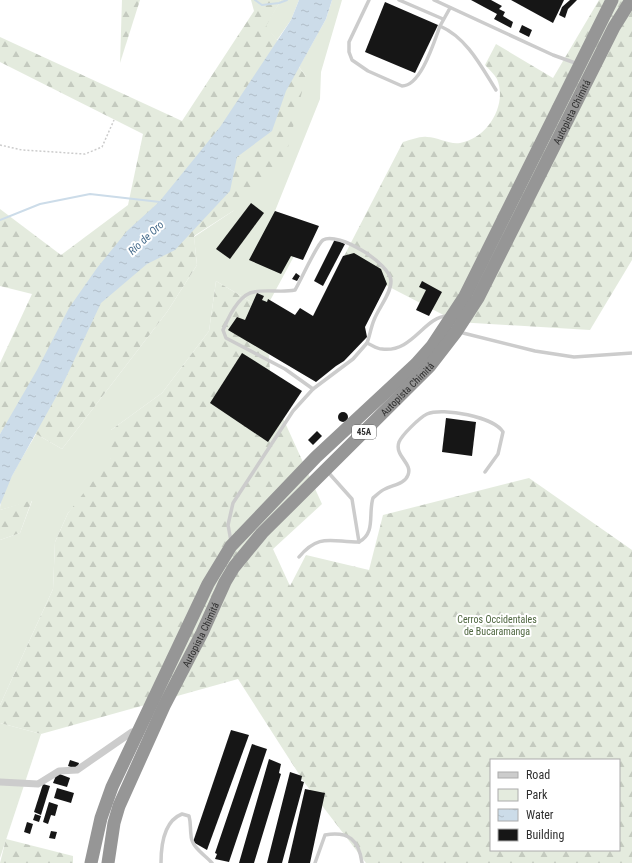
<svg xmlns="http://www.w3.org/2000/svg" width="632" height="863" font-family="'Roboto Condensed',sans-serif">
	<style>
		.green { fill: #e4ebde }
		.forest { fill: url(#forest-firs); fill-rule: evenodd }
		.water { fill: url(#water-ripples) }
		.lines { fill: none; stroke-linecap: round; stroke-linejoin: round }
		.stream { stroke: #ccdce9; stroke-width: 2 }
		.building { fill: #161616 }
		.path { stroke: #ccc; stroke-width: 1.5; stroke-dasharray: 2 2; stroke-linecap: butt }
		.lane { stroke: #ccc; stroke-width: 3.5 }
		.street { stroke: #ccc; stroke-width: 7 }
		.highway { stroke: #969696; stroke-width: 13 }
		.labels { text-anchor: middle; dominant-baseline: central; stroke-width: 4; stroke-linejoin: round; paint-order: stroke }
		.shield { fill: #fff; stroke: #6d6d6d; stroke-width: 1 }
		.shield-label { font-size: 9px; font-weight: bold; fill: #2f2f2f }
		.street-label { font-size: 10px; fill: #2f2f2f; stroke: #fff }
		.park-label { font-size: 10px; fill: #4f6740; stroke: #fff }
		.water-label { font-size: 11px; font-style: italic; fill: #446a8a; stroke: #fff }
	</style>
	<defs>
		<pattern id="forest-firs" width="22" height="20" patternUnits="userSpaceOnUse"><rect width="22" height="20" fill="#e4ebde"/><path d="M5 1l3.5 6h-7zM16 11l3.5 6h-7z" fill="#c4cabf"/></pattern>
		<pattern id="water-ripples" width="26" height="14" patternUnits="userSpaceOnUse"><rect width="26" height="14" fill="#ccdce9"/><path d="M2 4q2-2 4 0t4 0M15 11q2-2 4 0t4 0" fill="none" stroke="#b0bdc8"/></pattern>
	</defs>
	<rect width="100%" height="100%" fill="#fff"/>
	<g class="green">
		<polygon points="281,0 299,0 291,20 277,40 265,26"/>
		<path d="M332 0H342L321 72 320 99 273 216 306 234 265 310 216 281 209 331 162 393 111 430V458L108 469 68 513 55 542 53 589 0 705V540L20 533 32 501 0 510C0 491 26 452 36 434L62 449 167 312 197 265 194 237 233 211 306 76 299 67 326 19Z"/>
		<polygon points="0,723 41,734 0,858"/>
	</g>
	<g class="forest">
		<polygon points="122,0 140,0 120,63"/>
		<polygon points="251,0 281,0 266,26 306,76 285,159 233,211 194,236 197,265 167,312 62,449 36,434 4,428 0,434 0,363 32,294 0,286 0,209 61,255 128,205 143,134 0,62 0,37 182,121 254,11"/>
		<path d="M599 0H632V260L590 330 457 322 341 262 403 142C411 140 420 136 427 137 438 137 450 145 460 143 487 139 508 105 497 79 494 74 489 69 485 65L496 44 553 78Z"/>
		<path d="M216 281 265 310 272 394 322 504 273 549 290 586 306 555 369 570 383 515 529 478 632 550V863H366L304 782 238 679 41 734 0 723V705L53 589 55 542 68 513 111 458V430L162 393 209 331ZM491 760H619V850H491Z"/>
		<polygon points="32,500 20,533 0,540 0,510"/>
		<polygon points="6,839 73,856 73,863 0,863"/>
	</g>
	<polygon class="water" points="299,0 332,0 326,19 286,91 272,131 237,157 230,191 175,250 147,264 101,303 61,388 12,476 0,505 0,434 37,370 69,308 97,268 127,231 159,202 220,127 291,20"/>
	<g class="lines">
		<g class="stream">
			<polyline points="255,0 262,5 279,3 287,0"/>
			<polyline points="0,220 40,204 90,194 160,202"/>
		</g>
	</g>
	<g class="building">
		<polygon points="471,0 491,0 502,6 499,9 505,12 503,16 513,22 511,28 494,19 497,14"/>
		<polygon points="511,0 564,0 553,23"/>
		<polygon points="570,0 577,0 568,9 565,18 559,15 562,7"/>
		<polygon points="385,2 438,25 415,73 365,52"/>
		<polygon points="522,25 532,30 529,37 519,32"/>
		<polygon points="251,203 264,213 230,259 216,249"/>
		<polygon points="275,211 319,226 303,260 291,256 281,274 249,260"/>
		<polygon points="335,239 345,244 323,286 314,281"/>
		<polygon points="354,253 381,269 387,284 365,327 367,337 344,361 336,366 316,382 228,330 237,317 245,320 257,293 264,296 262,300 267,302 268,299 295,315 300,308 313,316 343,256"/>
		<polygon points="296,273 300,276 297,281 292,279"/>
		<polygon points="422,281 442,292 429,316 416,310 426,290 419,287"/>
		<polygon points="242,353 302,391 268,442 210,403"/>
		<circle cx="343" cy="417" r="5"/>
		<polygon points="446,418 476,422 472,456 442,452"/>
		<polygon points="317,431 322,436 313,445 308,440"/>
		<polygon points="231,730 249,735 207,850 193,842"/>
		<polygon points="252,744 267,749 229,862 215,859 217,854 215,853"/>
		<polygon points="269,759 281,764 279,773 281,774 254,863 239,863"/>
		<polygon points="70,760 79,763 77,769 68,766"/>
		<polygon points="290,772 302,776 301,781 304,782 282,863 267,863"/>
		<polygon points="57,773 70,778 67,787 53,783"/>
		<polygon points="43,784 50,786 41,815 34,812"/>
		<polygon points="57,788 74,793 71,803 54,798"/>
		<polygon points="305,789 325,793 310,863 288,863"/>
		<polygon points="49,802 58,805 55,816 51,815 48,824 43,822"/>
		<polygon points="35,814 41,816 39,822 33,820"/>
		<polygon points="27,822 33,824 30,834 24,832"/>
		<polygon points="51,831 57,832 55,839 49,838"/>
	</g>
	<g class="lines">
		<polyline class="path" points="0,145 22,150 85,154 102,147 114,120"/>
		<g class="lane">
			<path d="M369 0 349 42V52L352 60 368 71 402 86C421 86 434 42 440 26"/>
			<polyline points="399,0 443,19"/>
			<polyline points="434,0 553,55 578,64"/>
			<path d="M450 8 440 26C467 38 481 66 496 90"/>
			<polyline points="459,332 535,351 574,357 632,353"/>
			<polyline points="313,389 353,359 367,343"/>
			<polyline points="327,471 352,499 359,542"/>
			<path d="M231 541 228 525 233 503 293 411 313 389 285 369 226 338 223 330C228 318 239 294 254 292 268 289 281 293 295 290 301 280 317 244 323 240 338 231 391 264 391 281 391 294 379 307 374 320 371 327 370 335 367 343 372 345 377 349 382 349 413 353 424 316 448 316"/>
			<path d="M299 557C319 533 331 542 359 542 376 533 368 514 373 498 377 495 380 491 385 489 392 485 405 484 408 475 413 463 394 456 399 442 402 435 419 418 427 414 443 407 494 417 503 432L498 454 485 472"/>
			<path d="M161 863C161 845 164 821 182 814L189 816C191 823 190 828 191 835 191 847 205 855 212 863"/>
			<path d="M315 863 325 835C349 831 359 840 362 863"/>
		</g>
		<polyline class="street" points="0,782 38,784 59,771 77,770 132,732 138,731"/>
		<g class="highway">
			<polyline points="91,863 101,818 112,787 208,584 231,546 316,457 416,364 432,346 465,296 612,0"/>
			<path id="s1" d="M108 863 114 823 119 806 164 706 202 633 225 582 234 567 262 533 429 367 456 332 478 298 614 27 631 0"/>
		</g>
	</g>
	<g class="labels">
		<rect class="shield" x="352" y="425" width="24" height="14" rx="3"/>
		<g class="shield-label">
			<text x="364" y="432">45A</text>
		</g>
		<g class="street-label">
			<text stroke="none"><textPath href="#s1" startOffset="896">Autopista Chimitá</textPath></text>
			<text stroke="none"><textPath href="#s1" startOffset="572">Autopista Chimitá</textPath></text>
			<text stroke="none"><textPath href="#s1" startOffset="248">Autopista Chimitá</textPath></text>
		</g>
		<g class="park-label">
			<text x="497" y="619">Cerros Occidentales<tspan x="497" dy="12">de Bucaramanga</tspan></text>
		</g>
		<g class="water-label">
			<text transform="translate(146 238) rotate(-43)">Río de Oro</text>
		</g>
	</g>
	<rect x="490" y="759" width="130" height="92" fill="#ffffff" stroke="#acacac"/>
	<rect x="498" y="772" width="20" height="6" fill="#cccccc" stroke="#acacac"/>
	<text x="526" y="779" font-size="12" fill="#2f2f2f">Road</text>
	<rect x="498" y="789" width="20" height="12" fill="#e4ebde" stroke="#acacac"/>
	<text x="526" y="799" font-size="12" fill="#2f2f2f">Park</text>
	<rect x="498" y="809" width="20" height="12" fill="url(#water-ripples)" stroke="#acacac"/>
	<text x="526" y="819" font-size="12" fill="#2f2f2f">Water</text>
	<rect x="498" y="829" width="20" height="12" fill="#161616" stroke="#acacac"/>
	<text x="526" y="839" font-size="12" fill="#2f2f2f">Building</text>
</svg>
